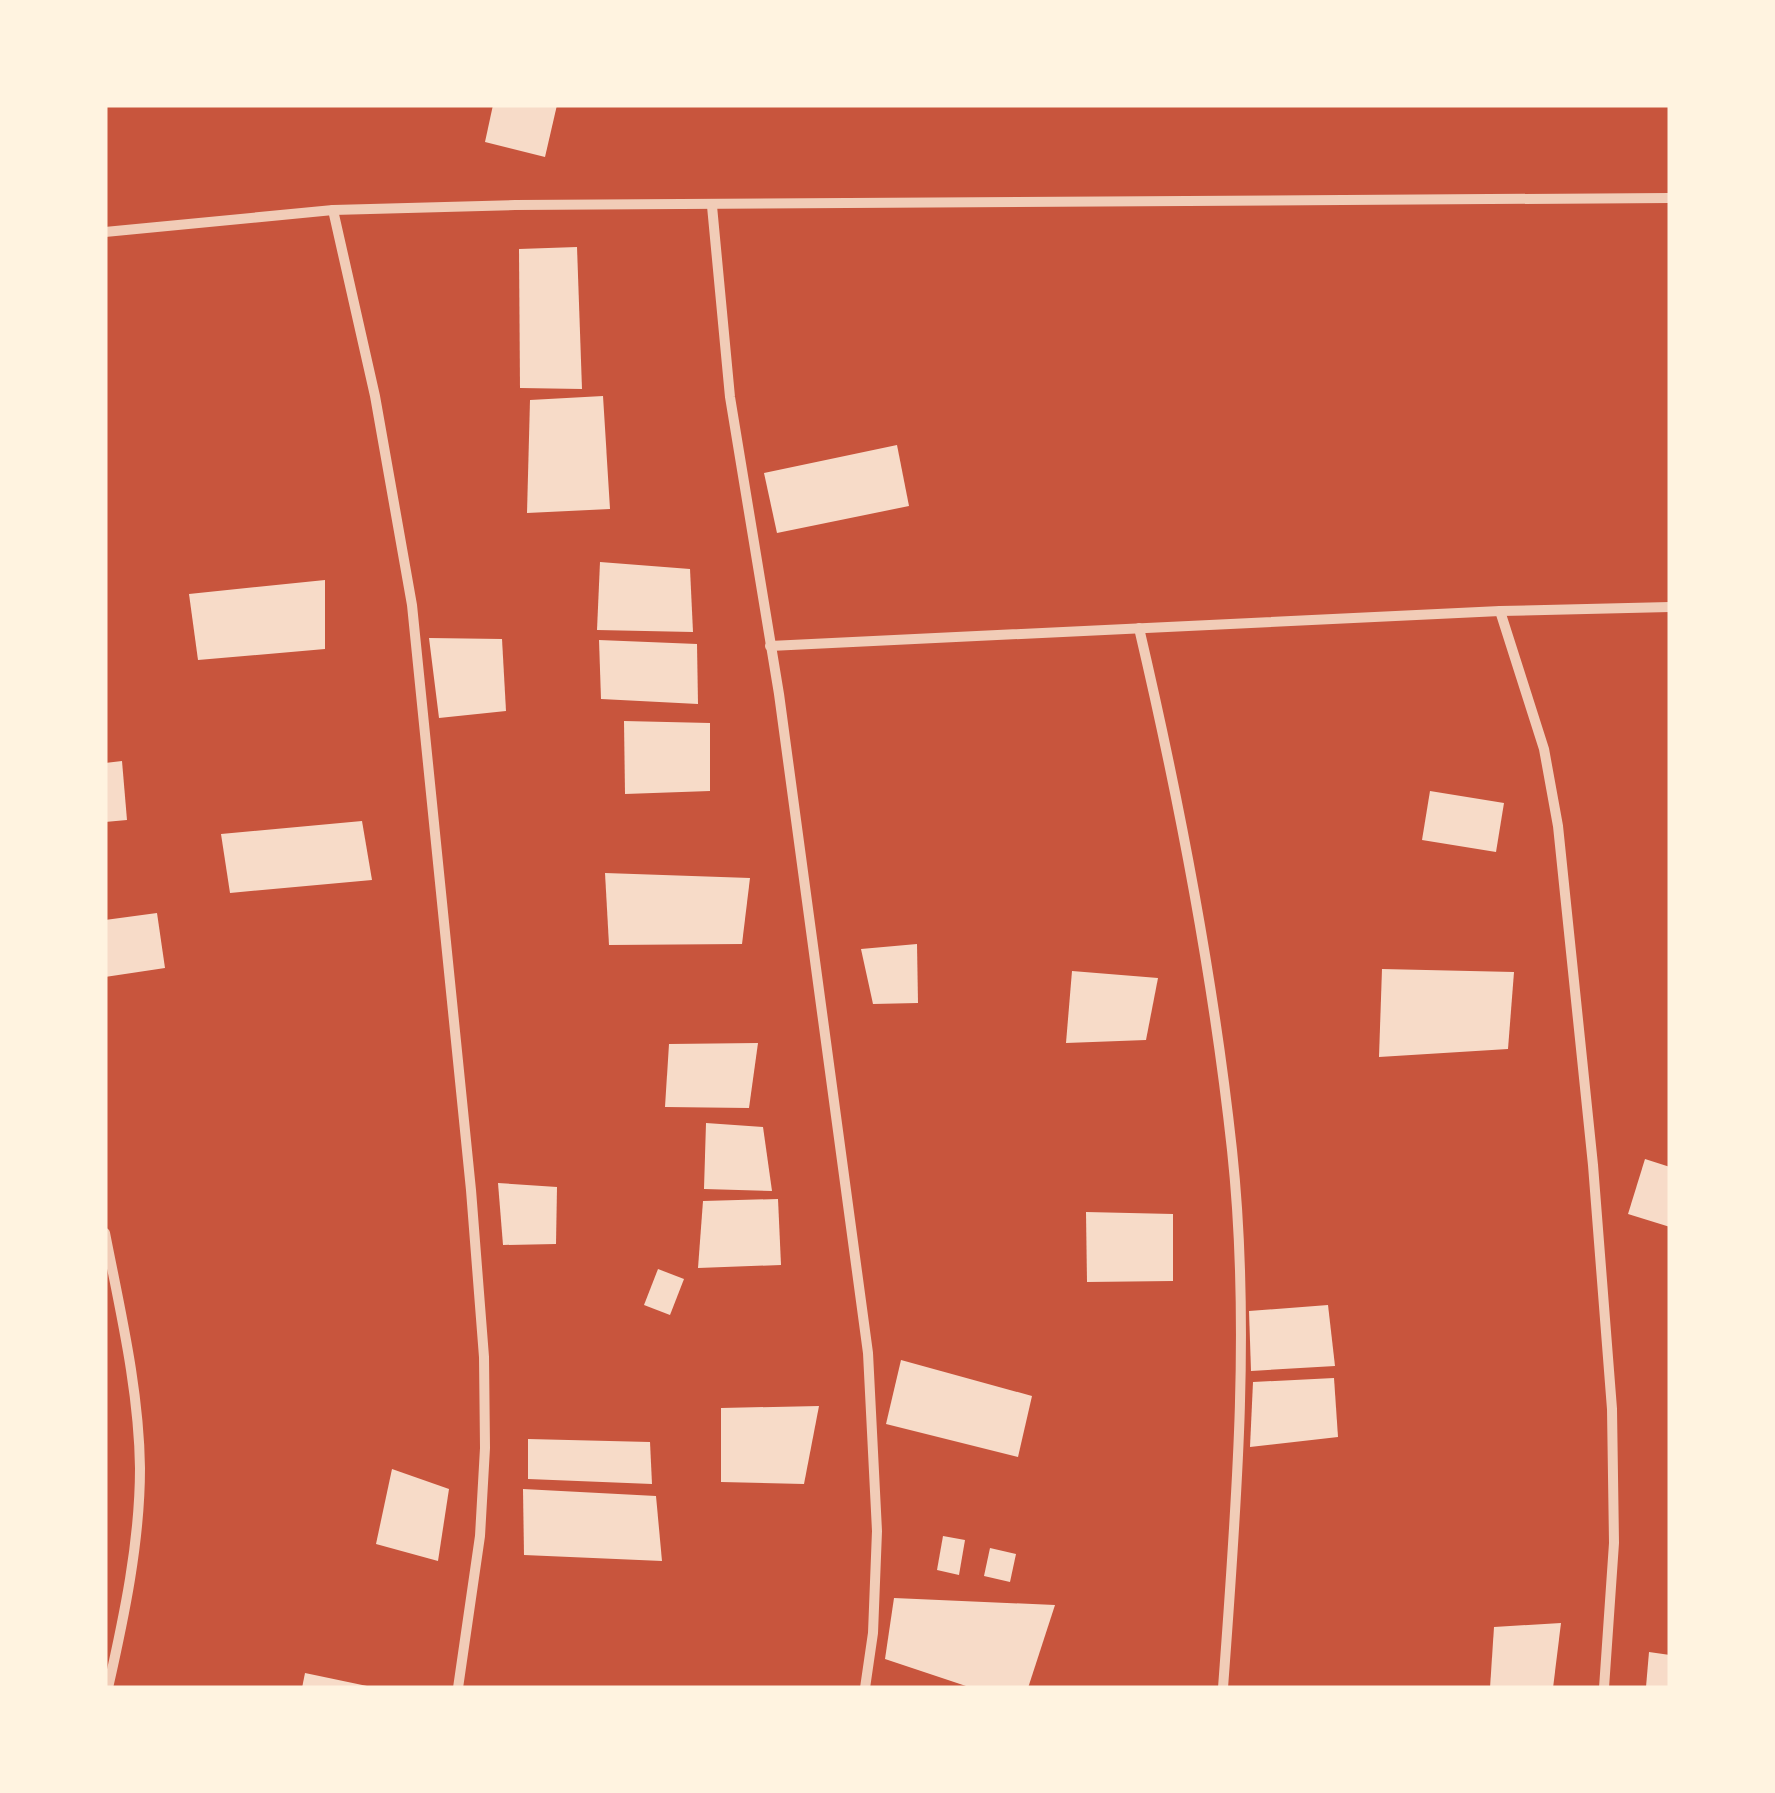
<svg xmlns="http://www.w3.org/2000/svg" width="1775" height="1793" font-family="Overpass,sans-serif">
	<style>
		.building { fill: #f7dbc8 }
		.lines { fill: none; stroke-linecap: round; stroke-linejoin: round }
		.minor { stroke: #f1ccb7; stroke-width: 10 }
	</style>
	<rect width="100%" height="100%" fill="#c8553d"/>
	<g class="building">
		<polygon points="493,105 557,105 545,157 485,142"/>
		<polygon points="577,247 582,389 520,388 519,249"/>
		<polygon points="603,396 610,509 527,513 530,400"/>
		<polygon points="897,445 909,506 777,533 764,473"/>
		<polygon points="600,562 690,569 693,632 597,630"/>
		<polygon points="325,580 325,649 198,660 189,594"/>
		<polygon points="429,638 502,639 506,711 439,718"/>
		<polygon points="599,640 697,644 698,704 601,699"/>
		<polygon points="624,721 710,723 710,791 625,794"/>
		<polygon points="122,761 127,820 105,822 105,763"/>
		<polygon points="1430,791 1504,803 1496,852 1422,840"/>
		<polygon points="362,821 372,880 230,893 221,834"/>
		<polygon points="605,873 750,878 742,944 609,945"/>
		<polygon points="157,913 165,968 105,977 105,920"/>
		<polygon points="917,944 918,1003 873,1004 861,949"/>
		<polygon points="1382,969 1514,972 1508,1049 1379,1057"/>
		<polygon points="1072,971 1158,978 1146,1040 1066,1043"/>
		<polygon points="758,1043 749,1108 665,1107 669,1044"/>
		<polygon points="706,1123 763,1127 772,1191 704,1189"/>
		<polygon points="1645,1159 1670,1167 1670,1227 1628,1214"/>
		<polygon points="498,1183 557,1187 556,1244 503,1245"/>
		<polygon points="778,1199 781,1265 698,1268 703,1201"/>
		<polygon points="1086,1212 1173,1214 1173,1281 1087,1282"/>
		<polygon points="658,1269 684,1279 670,1315 644,1305"/>
		<polygon points="1328,1305 1335,1366 1251,1371 1249,1311"/>
		<polygon points="901,1360 1032,1396 1018,1457 886,1424"/>
		<polygon points="1334,1378 1338,1437 1250,1447 1253,1382"/>
		<polygon points="819,1406 804,1484 721,1482 721,1408"/>
		<polygon points="528,1439 650,1442 652,1484 528,1479"/>
		<polygon points="392,1469 449,1489 438,1561 376,1544"/>
		<polygon points="523,1489 656,1496 662,1561 524,1555"/>
		<polygon points="943,1536 965,1540 959,1575 937,1570"/>
		<polygon points="990,1548 1016,1554 1010,1582 984,1576"/>
		<polygon points="894,1598 1055,1605 1028,1688 972,1688 885,1659"/>
		<polygon points="1561,1623 1553,1688 1490,1688 1494,1627"/>
		<polygon points="1649,1652 1670,1655 1670,1688 1646,1687"/>
		<polygon points="305,1673 367,1686 366,1688 302,1688"/>
	</g>
	<g class="lines">
		<g class="minor">
			<polyline points="712,206 730,397 779,694 868,1353 877,1531 873,1633 865,1688"/>
			<polyline points="333,210 375,396 412,605 471,1190 484,1357 485,1448 480,1536 458,1688"/>
			<polyline points="105,232 333,210 515,205 1670,198"/>
			<polyline points="1500,611 1544,749 1558,826 1593,1165 1612,1409 1614,1543 1604,1688"/>
			<path d="M1139 628C1179 799 1213 975 1232 1150 1251 1327 1236 1511 1223 1688"/>
			<polyline points="770,646 1500,611 1670,607"/>
			<path d="M105 1233C120 1310 139 1389 140 1468 140 1542 124 1617 108 1688"/>
		</g>
	</g>
	<rect width="1775" height="1793" fill="none" stroke="#fff3e0" stroke-width="215"/>
</svg>
